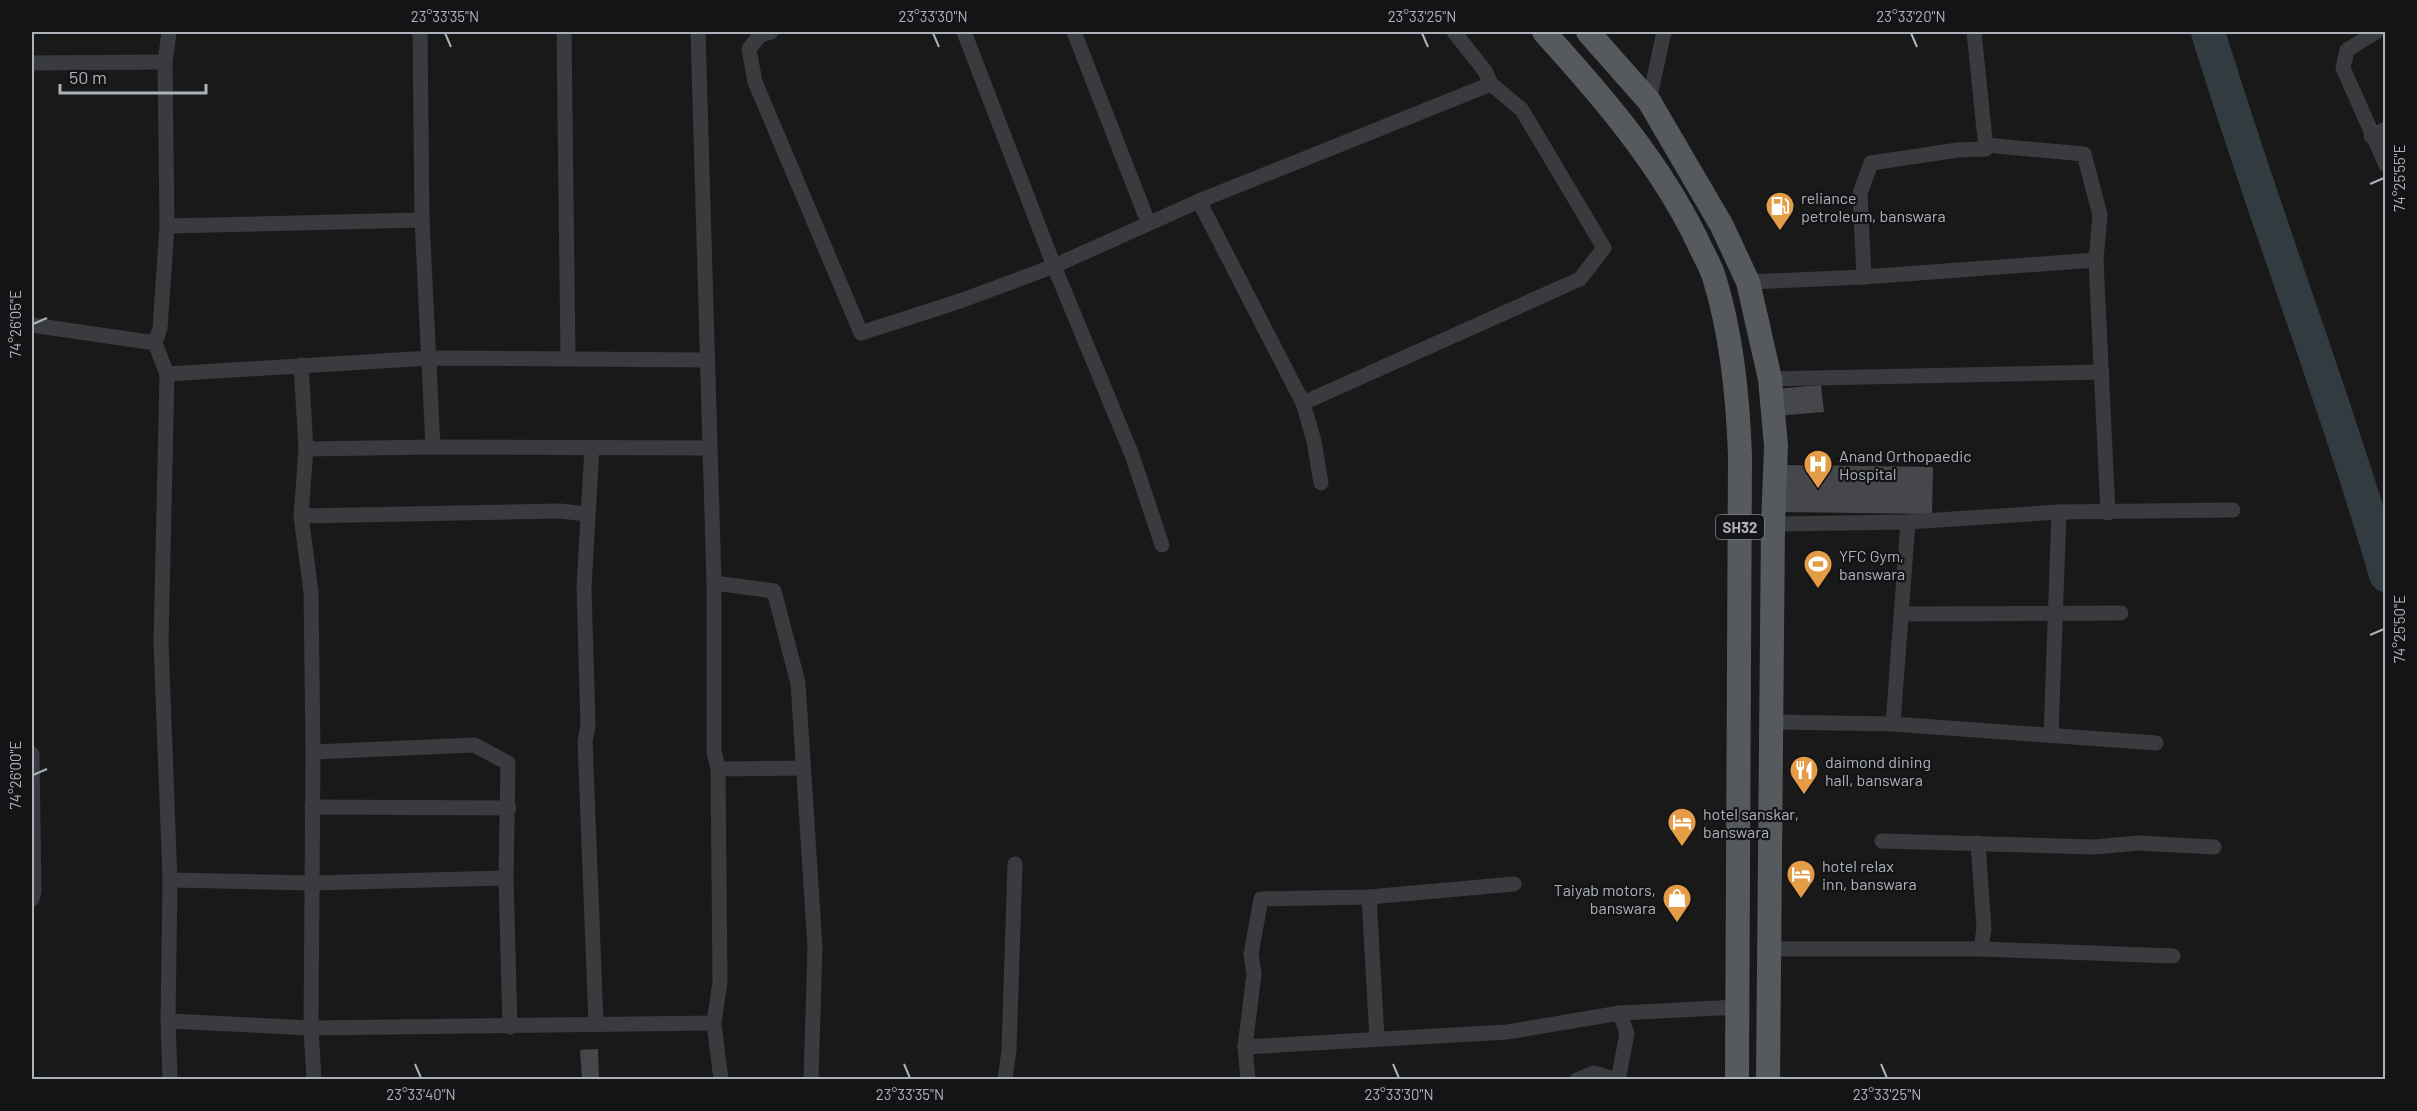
<svg xmlns="http://www.w3.org/2000/svg" width="2417" height="1111" font-family="Barlow,sans-serif">
	<style>
		.lines { fill: none; stroke-linecap: round; stroke-linejoin: round }
		.river { stroke: #313b40; stroke-width: 34 }
		.building { fill: #46474a }
		.minor { stroke: #3a3b3f; stroke-width: 15 }
		.primary { stroke: #56595e; stroke-width: 24 }
		.ticks { fill: none; stroke: #acb2b9; stroke-width: 2 }
		.labels { text-anchor: middle; dominant-baseline: central; stroke-width: 4.5; stroke-linejoin: round; paint-order: stroke }
		.shield { fill: #141416; stroke: #7e8388; stroke-width: 1.5 }
		.shield-label { font-size: 15px; font-weight: bold; fill: #acb2b9 }
		.poi-label { font-size: 16px; fill: #acb2b9; stroke: #141416; text-anchor: start }
		.neatline { fill: none; stroke: #acb2b9; stroke-width: 2 }
		.ticks-label { font-size: 15px; text-anchor: middle; fill: #acb2b9 }
	</style>
	<rect width="100%" height="100%" fill="#19191a"/>
	<g class="lines">
		<path class="river" d="M2208 32C2263 214 2333 391 2386 575"/>
	</g>
	<g class="building">
		<polygon points="1821,385 1824,412 1776,416 1774,389"/>
		<polygon points="1782,465 1933,467 1932,514 1782,512"/>
		<polygon points="598,1049 599,1080 582,1080 580,1050"/>
	</g>
	<g class="lines">
		<g class="minor">
			<polyline points="420,32 422,220 433,447"/>
			<polyline points="564,32 568,357"/>
			<polyline points="698,32 714,583 714,751 718,769 720,982 714,1023 721,1080"/>
			<polyline points="771,32 760,35 749,49 755,82 861,333 960,301 1054,266 1199,201 1491,84"/>
			<polyline points="964,32 1054,266 1132,455 1162,545"/>
			<polyline points="1074,32 1148,222"/>
			<polyline points="2376,32 2347,50 2343,68 2386,165"/>
			<polyline points="32,63 165,62"/>
			<polyline points="1649,101 1664,32"/>
			<polyline points="2371,136 2386,129"/>
			<polyline points="1986,145 2084,154 2100,215 2096,260 2108,513"/>
			<polyline points="1199,201 1303,403 1314,441 1321,483"/>
			<polyline points="167,226 422,220"/>
			<polyline points="1864,277 1860,193 1871,163 1958,150 1986,149 1974,32"/>
			<polyline points="1748,282 1864,277 2096,260"/>
			<polyline points="32,325 155,343 167,374 161,643 170,880 168,1021 170,1080"/>
			<polyline points="155,343 160,328 167,226 165,62 169,32"/>
			<polyline points="301,365 306,449 301,516 311,592 313,752 311,1028 314,1080"/>
			<polyline points="167,374 430,358 707,360"/>
			<polyline points="1770,379 2102,372"/>
			<polyline points="1303,403 1580,279 1604,248 1522,110 1491,84 1485,71 1454,32"/>
			<polyline points="592,447 584,587 588,726 585,741 596,1023"/>
			<polyline points="306,449 433,447 709,448"/>
			<polyline points="301,516 560,511 587,514"/>
			<polyline points="1773,524 1908,522 2059,512 2233,510"/>
			<polyline points="714,583 774,591 798,683 815,947 811,1080"/>
			<polyline points="1902,614 2121,613"/>
			<polyline points="1771,722 1893,724 2156,743"/>
			<polyline points="1893,724 1908,522"/>
			<polyline points="2051,736 2059,512"/>
			<polyline points="313,752 474,745 508,763 506,878 510,1027"/>
			<polyline points="32,754 34,891 32,899"/>
			<polyline points="718,769 803,768"/>
			<polyline points="312,807 509,808"/>
			<polyline points="1882,841 2094,847 2139,843 2214,847"/>
			<polyline points="1978,843 1984,928 1981,949"/>
			<polyline points="170,880 312,883 506,878"/>
			<polyline points="1369,897 1377,1039"/>
			<polyline points="1770,949 1981,949 2173,956"/>
			<polyline points="168,1021 311,1028 714,1023"/>
			<polyline points="1245,1047 1507,1032 1620,1013 1738,1007"/>
			<polyline points="1005,1080 1009,1050 1015,864"/>
			<polyline points="1248,1080 1245,1047 1254,974 1251,954 1261,899 1369,897 1514,884"/>
			<polyline points="1577,1080 1594,1073 1617,1080"/>
			<polyline points="1618,1080 1627,1034 1620,1013"/>
		</g>
		<g class="primary">
			<path d="M1544 32C1602 96 1659 162 1697 240 1702 252 1710 264 1714 277 1732 335 1738 396 1740 456L1737 1080"/>
			<polyline points="1588,32 1649,101 1722,226 1748,282 1770,379 1776,446 1773,524 1768,1080"/>
		</g>
	</g>
	<path class="ticks" d="M445 33 451 47M933 33 939 47M1422 33 1428 47M1911 33 1917 47M2370 184 2384 178M33 324 47 318M2370 635 2384 629M33 775 47 769M415 1064 421 1078M904 1064 910 1078M1393 1064 1399 1078M1881 1064 1887 1078"/>
	<defs>
		<g id="fuel-pin" transform="scale(1.5)"><path d="M0 17L-7.5 6A9.5 9.5 0 1 1 7.5 6Z" fill="#e59c46" stroke="#141416"/><path d="M-5.5-6h7V0h2V4h1.3V-2.5L3-4.5l.8-.8L6-3V5H2.5V1h-1V6h-7ZM-4.2-4.7v3.2H.2V-4.7Z" fill="#fff"/></g>
		<g id="hospital-pin" transform="scale(1.5)"><path d="M0 17L-7.5 6A9.5 9.5 0 1 1 7.5 6Z" fill="#e59c46" stroke="#141416"/><path d="M-5-5h3v3.5h4V-5h3V5h-3V1.5h-4V5h-3Z" fill="#fff"/></g>
		<g id="stadium-pin" transform="scale(1.5)"><path d="M0 17L-7.5 6A9.5 9.5 0 1 1 7.5 6Z" fill="#e59c46" stroke="#141416"/><path d="M0-5a6.5 5 0 1 0 0 10a6.5 5 0 1 0 0-10ZM-3.5-1.8h7v3.6h-7Z" fill="#fff"/></g>
		<g id="restaurant-pin" transform="scale(1.5)"><path d="M0 17L-7.5 6A9.5 9.5 0 1 1 7.5 6Z" fill="#e59c46" stroke="#141416"/><path d="M-5-6h1v4h1v-4h1v4h1v-4h1v5L-1.5 .5V6h-2V.5L-5-1ZM5-6V6H3V1.5H1.5Q1.5-4 5-6Z" fill="#fff"/></g>
		<g id="hotel-pin" transform="scale(1.5)"><path d="M0 17L-7.5 6A9.5 9.5 0 1 1 7.5 6Z" fill="#e59c46" stroke="#141416"/><path d="M-6-4.5h1.5V1H6V5H4.5V3h-9V5H-6ZM-4 0a1.8 1.8 0 1 1 3.6 0ZM.5 0V-2.5h3Q6-2.5 6 0Z" fill="#fff"/></g>
		<g id="shop-pin" transform="scale(1.5)"><path d="M0 17L-7.5 6A9.5 9.5 0 1 1 7.5 6Z" fill="#e59c46" stroke="#141416"/><path d="M-5-2.5h2.3a2.7 3.5 0 0 1 5.4 0H5L5.5 6h-11ZM-1.5-2.5h3a1.5 2.3 0 0 0-3 0Z" fill="#fff"/></g>
	</defs>
	<g fill-rule="evenodd">
		<use href="#fuel-pin" x="1780" y="206"/>
		<use href="#hospital-pin" x="1818" y="464"/>
		<use href="#stadium-pin" x="1818" y="564"/>
		<use href="#restaurant-pin" x="1804" y="770"/>
		<use href="#hotel-pin" x="1682" y="822"/>
		<use href="#hotel-pin" x="1801" y="874"/>
		<use href="#shop-pin" x="1677" y="898"/>
	</g>
	<g class="labels">
		<rect class="shield" x="1716" y="515" width="48" height="24" rx="4.5"/>
		<g class="shield-label">
			<text x="1740" y="527">SH32</text>
		</g>
		<g class="poi-label">
			<text x="1801" y="197">reliance<tspan x="1801" dy="18">petroleum, banswara</tspan></text>
			<text x="1839" y="455">Anand Orthopaedic<tspan x="1839" dy="18">Hospital</tspan></text>
			<text x="1839" y="555">YFC Gym,<tspan x="1839" dy="18">banswara</tspan></text>
			<text x="1825" y="761">daimond dining<tspan x="1825" dy="18">hall, banswara</tspan></text>
			<text x="1703" y="813">hotel sanskar,<tspan x="1703" dy="18">banswara</tspan></text>
			<text x="1822" y="865">hotel relax<tspan x="1822" dy="18">inn, banswara</tspan></text>
			<text x="1656" y="889" text-anchor="end">Taiyab motors,<tspan x="1656" dy="18">banswara</tspan></text>
		</g>
	</g>
	<rect width="2417" height="1111" fill="none" stroke="#141416" stroke-width="66"/>
	<path d="M60 84v9h146v-9" fill="none" stroke="#acb2b9" stroke-width="3"/>
	<text x="69" y="84" font-size="18" fill="#acb2b9" stroke="#141416" stroke-width="4.5" paint-order="stroke">50 m</text>
	<rect x="33" y="33" width="2351" height="1045" class="neatline"/>
	<g class="ticks-label">
		<text x="445" y="22">23°33'35"N</text>
		<text x="933" y="22">23°33'30"N</text>
		<text x="1422" y="22">23°33'25"N</text>
		<text x="1911" y="22">23°33'20"N</text>
		<text transform="translate(2400 178) rotate(-90)" y="5">74°25'55"E</text>
		<text transform="translate(16 324) rotate(-90)" y="5">74°26'05"E</text>
		<text transform="translate(2400 629) rotate(-90)" y="5">74°25'50"E</text>
		<text transform="translate(16 775) rotate(-90)" y="5">74°26'00"E</text>
		<text x="421" y="1100">23°33'40"N</text>
		<text x="910" y="1100">23°33'35"N</text>
		<text x="1399" y="1100">23°33'30"N</text>
		<text x="1887" y="1100">23°33'25"N</text>
	</g>
</svg>
